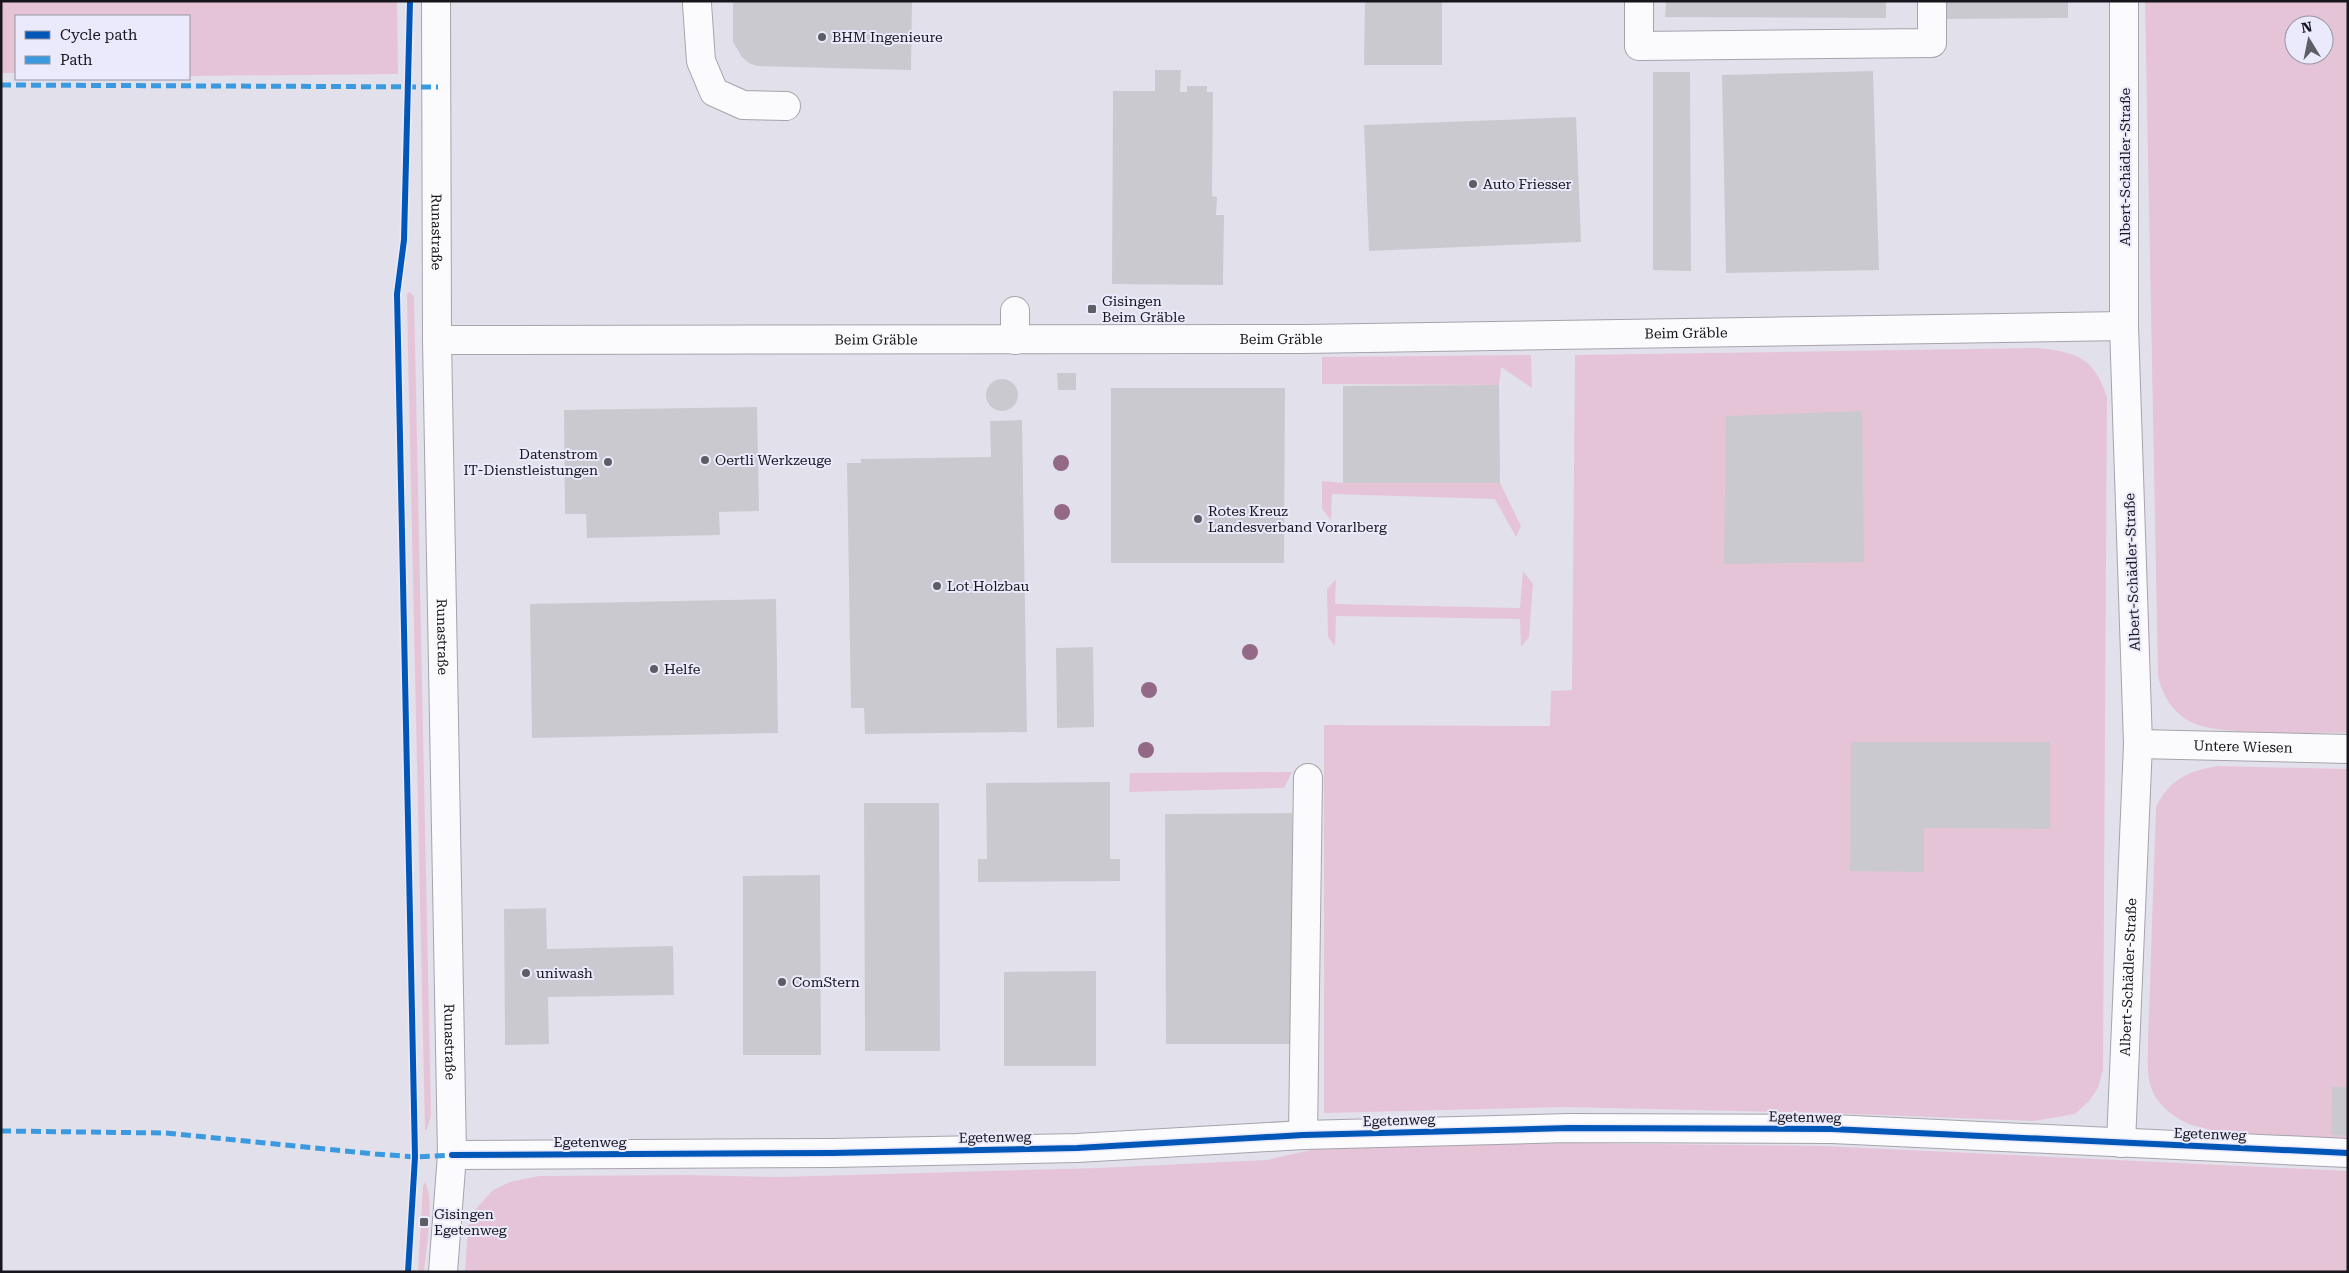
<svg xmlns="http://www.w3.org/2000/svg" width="2349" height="1273" font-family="'Roboto Serif',serif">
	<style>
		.green { fill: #e6c4d7; fill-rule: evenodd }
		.building { fill: #cbc9d0 }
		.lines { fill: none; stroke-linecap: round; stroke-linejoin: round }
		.minor-casing { stroke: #a5a4ac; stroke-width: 30 }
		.minor { stroke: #fbfafc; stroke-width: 28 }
		.quiet { stroke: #3b9adf; stroke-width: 5; stroke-dasharray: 10 5; stroke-linecap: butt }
		.cycleway-casing { stroke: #ebeafd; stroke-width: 9 }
		.cycleway { stroke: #0057b8; stroke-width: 6 }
		.tree { fill: #936985 }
		.poi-dot { fill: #5d5d64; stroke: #ebeafd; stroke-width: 2 }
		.labels { text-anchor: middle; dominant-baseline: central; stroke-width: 4; stroke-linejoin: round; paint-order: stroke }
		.poi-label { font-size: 14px; fill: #16161c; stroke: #ebeafd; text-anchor: start }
		.street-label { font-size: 14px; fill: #16161c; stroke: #ebeafd }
	</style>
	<rect width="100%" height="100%" fill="#e2e1eb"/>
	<g class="green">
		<polygon points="1,1 397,1 398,74 189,76 189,16 16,16 16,73 1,73"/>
		<path d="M2145 1H2348V733C2314 732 2214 737 2189 721 2171 710 2163 696 2158 676ZM2294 25H2324V55H2294Z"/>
		<polygon points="410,292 414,297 431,1115 427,1130 425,1130 408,351 407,294"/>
		<path d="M2037 348C2076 352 2094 357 2107 397L2103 1070 2098 1088 2089 1101 2075 1114 2034 1121 1828 1113 1565 1107 1324 1113V725L1550 726 1551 691 1572 690 1575 355Z"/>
		<polygon points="1531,355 1532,388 1501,367 1499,385 1322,384 1322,357"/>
		<polygon points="1322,481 1344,483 1500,483 1521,526 1516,537 1495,499 1332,494 1331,520 1322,509"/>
		<polygon points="1523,571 1533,584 1529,637 1521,647 1520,619 1336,616 1335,646 1328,637 1327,589 1336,579 1335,604 1520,608"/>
		<path d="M2217 766 2348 769V1138C2302 1136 2242 1139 2199 1127 2181 1123 2159 1108 2152 1090 2146 1075 2148 1057 2148 1041L2156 807C2170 779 2187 772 2217 766Z"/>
		<polygon points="1292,772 1284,788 1129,792 1130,773"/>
		<polygon points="1567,1143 1822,1146 2348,1171 2348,1272 465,1272 468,1227 474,1211 493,1190 510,1182 539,1176 687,1175 779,1177 1098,1168 1267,1160 1320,1148"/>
		<path d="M425 1182C435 1200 426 1250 424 1272H418L423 1186Z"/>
	</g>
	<g class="building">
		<polygon points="733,1 912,1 911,70 757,66 749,63 742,57 733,42"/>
		<polygon points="1365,1 1442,1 1442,65 1364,65"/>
		<polygon points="1666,1 1886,1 1886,18 1665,17"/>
		<polygon points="1947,1 2068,1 2068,18 1947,19"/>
		<polygon points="1155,70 1181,70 1180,92 1187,92 1187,86 1207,86 1207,92 1213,92 1212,196 1217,197 1216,215 1224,215 1223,285 1112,284 1113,91 1155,91"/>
		<polygon points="1873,71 1879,270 1726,273 1722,75"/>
		<polygon points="1653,72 1690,72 1691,271 1653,270"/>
		<polygon points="1576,117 1581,242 1369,251 1364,125"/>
		<polygon points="1057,373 1076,373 1076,390 1058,390"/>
		<circle cx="1002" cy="395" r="16"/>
		<polygon points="1499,385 1500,483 1343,483 1343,386"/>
		<polygon points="1111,388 1285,388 1284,563 1111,563"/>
		<polygon points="757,407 759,511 719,512 720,535 587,538 586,514 565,514 564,410"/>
		<polygon points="1862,411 1864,562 1724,564 1726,416"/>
		<polygon points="1022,420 1027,732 865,734 864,708 851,708 847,463 861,463 861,459 991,457 990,421"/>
		<polygon points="776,599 778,733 532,738 530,604"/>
		<polygon points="1093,647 1094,727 1057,728 1056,648"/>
		<polygon points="1851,742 2050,742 2050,829 1924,828 1924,872 1850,871"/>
		<polygon points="1110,782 1110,859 1120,859 1120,881 978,882 978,859 987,859 986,783"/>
		<polygon points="864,803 939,803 940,1051 865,1051"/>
		<polygon points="1292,813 1292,1044 1166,1044 1165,814"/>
		<polygon points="820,875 821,1055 743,1055 743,876"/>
		<polygon points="546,908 547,949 673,946 674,995 548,997 549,1044 505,1045 504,909"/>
		<polygon points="1096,971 1096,1066 1004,1066 1004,972"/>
		<polygon points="2332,1087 2348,1087 2348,1136 2331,1135"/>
	</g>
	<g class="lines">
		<g class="minor-casing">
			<g id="minor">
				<path id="s1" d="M436 1 437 340 452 1155 443 1272"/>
				<polyline points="1639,1 1639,46 1932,43 1932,1"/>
				<polyline points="697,4 701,61 714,92 743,105 786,106"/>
				<polyline points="1015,311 1015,340"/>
				<path id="s2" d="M437 340 1303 339 2124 326"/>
				<path id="s3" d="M2138 744 2348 749"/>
				<polyline points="1303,1135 1308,778"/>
				<path id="s4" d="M2121 1143 2138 744 2124 326V1"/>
				<polyline points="452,1155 832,1153 1077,1148 1303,1135 1569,1128 1832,1129 2348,1153"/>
			</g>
		</g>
		<use href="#minor" class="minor"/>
		<g class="quiet">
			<polyline points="1,85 438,87"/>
			<polyline points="1,1131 166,1133 375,1154 415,1157 452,1155"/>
		</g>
		<g class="cycleway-casing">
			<g id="cycleway">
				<polyline points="452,1155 832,1153 1077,1148 1303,1135 1569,1128 1832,1129 2348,1153"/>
				<polyline points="408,1272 415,1157 397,294 404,240 410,1"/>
			</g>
		</g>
		<use href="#cycleway" class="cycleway"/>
	</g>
	<g class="tree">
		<circle cx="1061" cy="463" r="8"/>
		<circle cx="1062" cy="512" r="8"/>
		<circle cx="1250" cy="652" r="8"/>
		<circle cx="1149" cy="690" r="8"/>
		<circle cx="1146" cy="750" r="8"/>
	</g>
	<g class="poi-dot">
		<circle cx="822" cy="37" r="5"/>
		<circle cx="1473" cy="184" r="5"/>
		<rect x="1087" y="304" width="10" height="10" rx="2.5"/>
		<circle cx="705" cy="460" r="5"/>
		<circle cx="608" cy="462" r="5"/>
		<circle cx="1198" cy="519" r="5"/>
		<circle cx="937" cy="586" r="5"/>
		<circle cx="654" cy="669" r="5"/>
		<circle cx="526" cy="973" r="5"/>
		<circle cx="782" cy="982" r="5"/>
		<rect x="419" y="1217" width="10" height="10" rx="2.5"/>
	</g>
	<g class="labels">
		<g class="poi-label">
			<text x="832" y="37">BHM Ingenieure</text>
			<text x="1483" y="184">Auto Friesser</text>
			<text x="1102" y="301">Gisingen<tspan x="1102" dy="16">Beim Gräble</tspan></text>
			<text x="598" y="454" text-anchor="end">Datenstrom<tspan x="598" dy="16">IT-Dienstleistungen</tspan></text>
			<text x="715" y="460">Oertli Werkzeuge</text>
			<text x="1208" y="511">Rotes Kreuz<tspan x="1208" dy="16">Landesverband Vorarlberg</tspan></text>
			<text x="947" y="586">Lot Holzbau</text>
			<text x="664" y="669">Helfe</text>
			<text x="536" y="973">uniwash</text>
			<text x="792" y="982">ComStern</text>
			<text x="434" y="1214">Gisingen<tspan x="434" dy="16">Egetenweg</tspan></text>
		</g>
		<g class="street-label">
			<text transform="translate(2125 167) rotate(-90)">Albert-Schädler-Straße</text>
			<text stroke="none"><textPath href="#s1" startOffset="231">Runastraße</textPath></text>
			<text stroke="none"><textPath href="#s2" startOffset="1249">Beim Gräble</textPath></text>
			<text stroke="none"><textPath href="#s2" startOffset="844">Beim Gräble</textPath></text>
			<text stroke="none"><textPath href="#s2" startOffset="439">Beim Gräble</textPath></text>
			<text transform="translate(2132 572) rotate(-92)">Albert-Schädler-Straße</text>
			<text stroke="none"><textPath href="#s1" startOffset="636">Runastraße</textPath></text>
			<text stroke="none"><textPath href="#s3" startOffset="105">Untere Wiesen</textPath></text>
			<text stroke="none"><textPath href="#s4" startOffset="166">Albert-Schädler-Straße</textPath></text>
			<text stroke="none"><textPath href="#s1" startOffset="1041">Runastraße</textPath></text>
			<text transform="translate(1805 1117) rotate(1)">Egetenweg</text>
			<text transform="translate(1399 1120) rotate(-2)">Egetenweg</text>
			<text transform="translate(2210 1134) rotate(2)">Egetenweg</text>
			<text transform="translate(995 1137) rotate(-1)">Egetenweg</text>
			<text x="590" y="1142">Egetenweg</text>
		</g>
	</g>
	<rect width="2349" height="1273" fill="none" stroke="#16161c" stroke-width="5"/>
	<rect x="15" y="15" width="175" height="65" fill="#ebeafd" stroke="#9695a3"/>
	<rect x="25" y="31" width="25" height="8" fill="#0057b8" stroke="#9695a3"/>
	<text x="60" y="40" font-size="15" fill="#16161c">Cycle path</text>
	<rect x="25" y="56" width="25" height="8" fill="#3b9adf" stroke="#9695a3"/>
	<text x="60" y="65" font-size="15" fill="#16161c">Path</text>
	<g transform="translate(2309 40) rotate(350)"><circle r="24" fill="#ebeafd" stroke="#9695a3"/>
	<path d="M0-4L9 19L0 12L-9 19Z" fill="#5d5d64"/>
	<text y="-8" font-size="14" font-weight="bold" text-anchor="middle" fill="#16161c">N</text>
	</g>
</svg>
